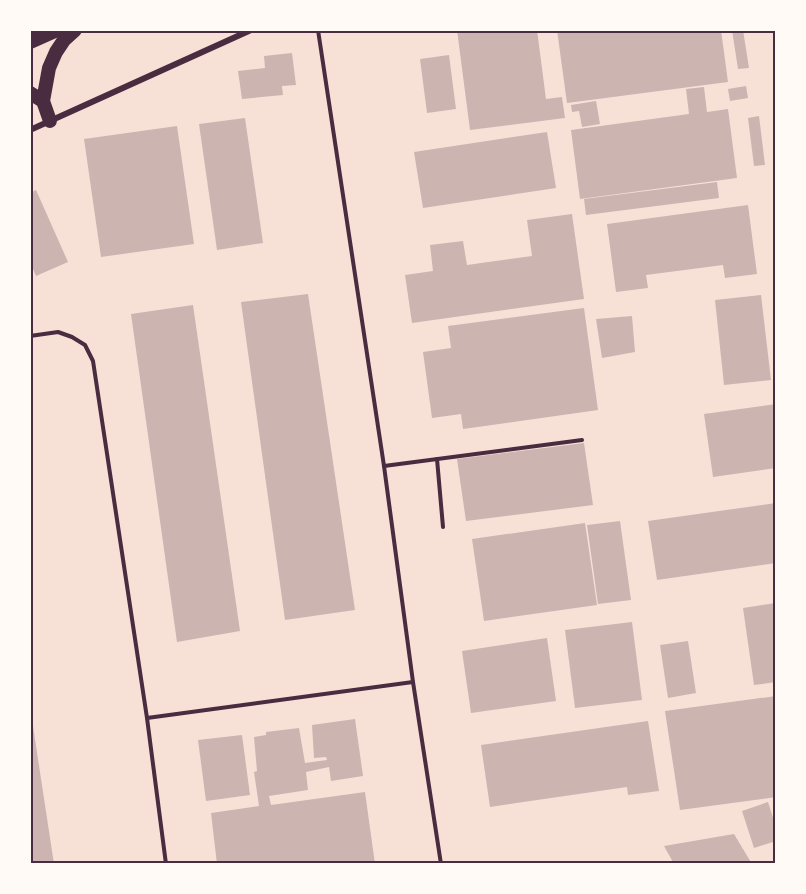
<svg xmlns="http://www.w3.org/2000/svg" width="806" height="894" font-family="Karla,sans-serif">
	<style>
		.building { fill: #ccb4b1 }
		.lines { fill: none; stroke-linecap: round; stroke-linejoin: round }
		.service { stroke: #4a2c40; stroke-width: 4 }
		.minor { stroke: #4a2c40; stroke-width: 6 }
		.trunk { stroke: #4a2c40; stroke-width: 14 }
		.neatline { fill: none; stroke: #4a2c40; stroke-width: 2 }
	</style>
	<rect width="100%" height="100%" fill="#f7e1d7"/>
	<g class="building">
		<polygon points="457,30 537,30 546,99 562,97 565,118 470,130"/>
		<polygon points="557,30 721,30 728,82 567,103"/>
		<polygon points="732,30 743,30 749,68 738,69"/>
		<polygon points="292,53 296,85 282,86 283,95 242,99 238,71 265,68 264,56"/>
		<polygon points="449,55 456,109 427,113 420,59"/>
		<polygon points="746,86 748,98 730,101 728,89"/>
		<polygon points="704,87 707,112 728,109 737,178 580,199 571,130 689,114 686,89"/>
		<polygon points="596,101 600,124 582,127 579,111 572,112 571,105"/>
		<polygon points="759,116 765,165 754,166 748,118"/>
		<polygon points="245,118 263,243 217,250 199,124"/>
		<polygon points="177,126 194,244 101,257 84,139"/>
		<polygon points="547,132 556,188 423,208 414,152"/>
		<polygon points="717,182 719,198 586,215 584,199"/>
		<polygon points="36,190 68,262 36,276 30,262 30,193"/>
		<polygon points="748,205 757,274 725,278 723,265 646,275 648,288 616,292 607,224"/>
		<polygon points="572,214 584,299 412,323 405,275 433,271 430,245 463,241 467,265 532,256 527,220"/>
		<polygon points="308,294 355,610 285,620 241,302"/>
		<polygon points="761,295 771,380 724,385 715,300"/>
		<polygon points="193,305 240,631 177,642 131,314"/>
		<polygon points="584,308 598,410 463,429 461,414 432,418 423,352 451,348 448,326"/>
		<polygon points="632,316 635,352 602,358 596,319"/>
		<polygon points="776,404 776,468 713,477 704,414"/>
		<polygon points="584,443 593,505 466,521 457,459"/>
		<polygon points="776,503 776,563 657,580 648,521"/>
		<polygon points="620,521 631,600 598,604 587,525"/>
		<polygon points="585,523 597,605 484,621 472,539"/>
		<polygon points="776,603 776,682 754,685 743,608"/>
		<polygon points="632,622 642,700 575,708 565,630"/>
		<polygon points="547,638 556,701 471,713 462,651"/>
		<polygon points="688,641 696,693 668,698 660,645"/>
		<polygon points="776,696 776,797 680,810 665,711"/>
		<polygon points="30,713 31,713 54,864 30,864"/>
		<polygon points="355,719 363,776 331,781 329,767 306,772 308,790 269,796 271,805 365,792 375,864 217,864 211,813 259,806 254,772 257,771 254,737 266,735 266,732 299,728 305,763 327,760 326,757 314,758 312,725"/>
		<polygon points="648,721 659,791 628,795 627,787 490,807 481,745"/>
		<polygon points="242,735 250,795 206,801 198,740"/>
		<polygon points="768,802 776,827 776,841 754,848 742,811"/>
		<polygon points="734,834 752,864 674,864 664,846"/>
	</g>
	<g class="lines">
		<g class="service">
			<polyline points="318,30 384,466 413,682 441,864"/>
			<polyline points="775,30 776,40"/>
			<polyline points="30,336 58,332 72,337 85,345 93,361 147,718"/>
			<polyline points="437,459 443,527"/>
			<polyline points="384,466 582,440"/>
			<polyline points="166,864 147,718 413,682"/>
		</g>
		<polyline class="minor" points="30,130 251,30"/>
		<g class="trunk">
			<polyline points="30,42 57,30"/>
			<polyline points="30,93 43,101"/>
			<polyline points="50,121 43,101 49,68 56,52 64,40 75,30"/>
		</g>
	</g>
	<rect width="806" height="894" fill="none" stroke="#fffaf5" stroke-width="63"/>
	<rect x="32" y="32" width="742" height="830" class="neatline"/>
</svg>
